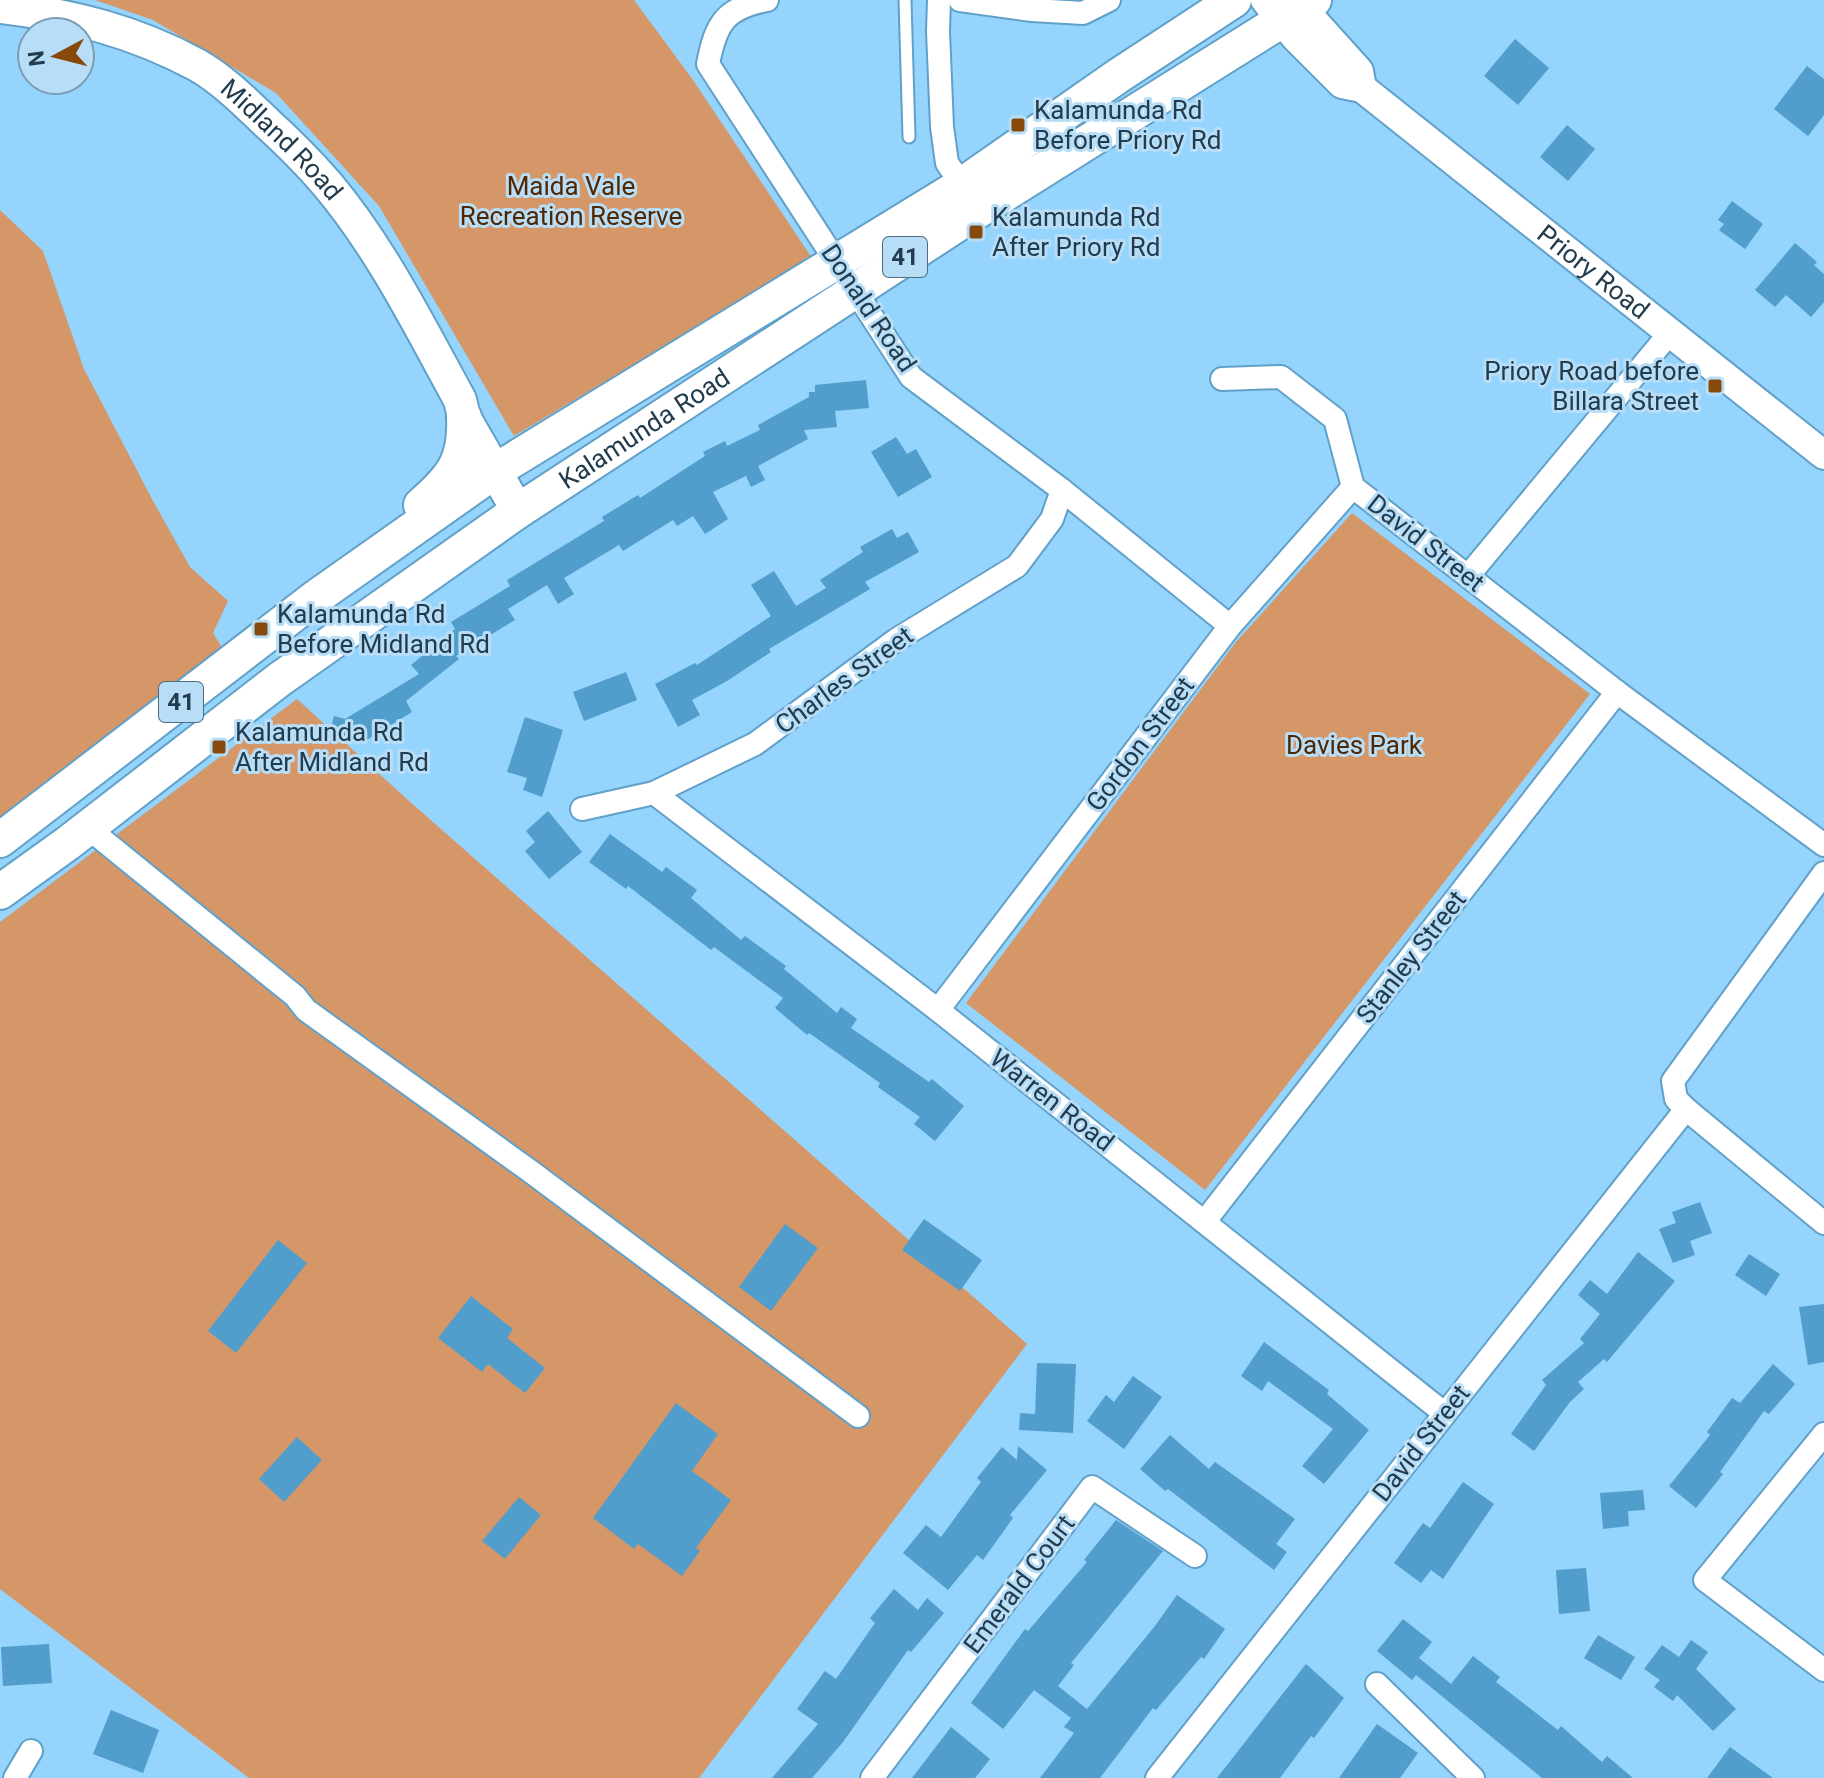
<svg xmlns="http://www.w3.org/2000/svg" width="1824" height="1778" font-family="Roboto,sans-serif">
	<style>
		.green { fill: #d69768 }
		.building { fill: #519dcb }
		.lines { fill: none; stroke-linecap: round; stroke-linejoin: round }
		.service-casing { stroke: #61a0c8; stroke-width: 15 }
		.minor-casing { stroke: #61a0c8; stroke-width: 26 }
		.tertiary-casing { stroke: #61a0c8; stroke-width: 32 }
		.secondary-casing { stroke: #61a0c8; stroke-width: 36 }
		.primary-casing { stroke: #61a0c8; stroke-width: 38 }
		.service { stroke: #fff; stroke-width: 11 }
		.minor { stroke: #fff; stroke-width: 22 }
		.tertiary { stroke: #fff; stroke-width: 28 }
		.secondary { stroke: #fff; stroke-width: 32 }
		.primary { stroke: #fff; stroke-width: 34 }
		.poi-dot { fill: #87490c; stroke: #b8ddf7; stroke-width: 3 }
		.labels { text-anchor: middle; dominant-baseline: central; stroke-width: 6; stroke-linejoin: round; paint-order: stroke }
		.shield { fill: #b8ddf7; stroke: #4f6c80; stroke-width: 2 }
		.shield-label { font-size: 24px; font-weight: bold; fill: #223c4d }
		.poi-label { font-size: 26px; fill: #223c4d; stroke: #b8ddf7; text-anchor: start }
		.street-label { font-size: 26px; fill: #223c4d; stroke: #b8ddf7 }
		.park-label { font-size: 26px; fill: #512700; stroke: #b8ddf7 }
	</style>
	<rect width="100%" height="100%" fill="#94d4fd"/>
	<g class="green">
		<polygon points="95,0 634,0 693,80 812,258 514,436 379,206 276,93 153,20"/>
		<polygon points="0,210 43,251 84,369 152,499 190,567 228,601 213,633 225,652 0,819"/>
		<polygon points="1352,513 1590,694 1205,1190 966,1003 1236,642"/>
		<polygon points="297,699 408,800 1027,1344 699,1778 249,1778 0,1589 0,922"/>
	</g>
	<g class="building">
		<polygon points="1515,39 1549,68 1518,105 1484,76"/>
		<polygon points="1807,66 1824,79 1824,115 1808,136 1774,109"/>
		<polygon points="1567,125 1595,149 1568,181 1540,157"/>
		<polygon points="1732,201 1763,224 1745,249 1719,230 1724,224 1718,220"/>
		<polygon points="1795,243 1817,262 1814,265 1824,274 1824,302 1811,317 1786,295 1775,307 1755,290"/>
		<polygon points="866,380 869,408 835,411 837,427 804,430 808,439 758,466 765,480 751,487 746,476 713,492 728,519 705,534 693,516 677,526 673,520 623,551 619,545 564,578 574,594 558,604 547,585 508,609 515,620 456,656 459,659 406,701 412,712 360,744 329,736 334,716 345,719 419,674 411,665 455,629 451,622 510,586 507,580 604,521 602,517 638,495 640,498 705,456 703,452 725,441 727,446 760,430 758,425 809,397 809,392 815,392 815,385"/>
		<polygon points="896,437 907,454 916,449 932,477 898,497 871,452"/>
		<polygon points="892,529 897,538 908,532 919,552 865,582 870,589 769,649 771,652 727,681 692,700 700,715 678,727 655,684 695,663 697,665 771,616 751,585 774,571 796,606 826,588 820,580 863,552 860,547"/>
		<polygon points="626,672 637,700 584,721 573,692"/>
		<polygon points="525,717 563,730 542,797 523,790 527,778 507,772"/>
		<polygon points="548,811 582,852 549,879 525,851 535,842 526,831"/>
		<polygon points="610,834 662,872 666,867 697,890 691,898 741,940 745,936 786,966 784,969 837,1013 841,1007 857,1019 851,1028 929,1082 932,1079 964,1106 935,1141 914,1124 920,1117 878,1087 880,1083 809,1033 807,1035 775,1008 783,998 714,947 711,950 628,886 626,889 589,862"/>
		<polygon points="1700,1202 1712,1233 1690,1241 1695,1255 1673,1263 1659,1229 1676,1223 1672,1212"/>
		<polygon points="924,1219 982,1260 960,1291 902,1250"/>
		<polygon points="785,1224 818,1248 771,1311 739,1287"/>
		<polygon points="278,1240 307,1263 236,1353 208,1331"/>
		<polygon points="1638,1252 1675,1281 1607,1362 1604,1359 1578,1382 1584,1389 1570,1402 1534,1451 1511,1434 1546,1385 1542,1380 1584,1343 1580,1339 1600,1314 1578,1295 1590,1280 1607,1294"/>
		<polygon points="1749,1254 1780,1274 1766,1296 1735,1275"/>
		<polygon points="471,1296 513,1329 507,1338 545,1368 525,1393 488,1364 482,1372 438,1338"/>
		<polygon points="1824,1304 1824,1362 1808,1365 1799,1307"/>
		<polygon points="1264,1342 1329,1390 1327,1394 1369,1430 1324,1484 1302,1466 1333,1429 1268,1381 1262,1391 1241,1376"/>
		<polygon points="1037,1363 1076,1364 1073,1433 1019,1430 1020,1413 1035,1414"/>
		<polygon points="1773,1364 1795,1384 1769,1414 1764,1411 1720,1472 1723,1474 1696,1508 1669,1486 1710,1435 1707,1432 1732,1398 1740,1403"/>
		<polygon points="1133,1376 1162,1397 1124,1449 1087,1421 1106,1395 1114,1402"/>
		<polygon points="676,1403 718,1434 692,1471 731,1500 696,1548 700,1551 682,1576 638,1544 634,1549 593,1518"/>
		<polygon points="1170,1435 1209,1469 1215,1462 1295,1519 1276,1544 1287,1552 1274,1570 1168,1489 1165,1491 1140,1469"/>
		<polygon points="297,1437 322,1460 284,1502 259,1479"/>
		<polygon points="1018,1446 1047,1470 1010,1515 1013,1518 983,1560 977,1555 948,1590 903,1553 926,1525 941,1537 981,1482 977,1478 1002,1447 1017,1460"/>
		<polygon points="1463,1482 1494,1504 1443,1579 1431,1570 1421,1583 1394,1563 1423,1523 1430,1528"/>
		<polygon points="1643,1490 1645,1510 1628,1511 1629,1526 1603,1529 1600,1493"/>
		<polygon points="519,1497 541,1515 505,1559 482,1541"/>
		<polygon points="1116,1520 1163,1551 1071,1663 1074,1665 1058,1686 1087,1709 1155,1626 1177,1595 1225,1629 1204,1659 1201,1657 1156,1710 1153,1708 1100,1778 1040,1778 1074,1733 1064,1727 1071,1718 1034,1690 1003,1729 971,1703 1025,1629 1028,1631 1087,1562 1084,1560"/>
		<polygon points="1586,1568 1590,1611 1559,1614 1556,1570"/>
		<polygon points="894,1589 918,1610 927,1598 944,1613 911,1652 908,1650 843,1742 812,1778 772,1778 818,1724 797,1709 825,1671 836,1679 875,1623 870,1618"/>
		<polygon points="1403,1619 1432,1642 1419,1658 1451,1684 1473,1656 1500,1677 1496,1682 1558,1730 1561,1726 1602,1762 1607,1756 1633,1778 1542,1778 1416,1675 1412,1680 1377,1651"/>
		<polygon points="1598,1635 1635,1657 1621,1680 1584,1658"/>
		<polygon points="1691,1640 1708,1652 1696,1669 1736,1709 1713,1731 1677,1695 1673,1701 1654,1687 1660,1680 1644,1669 1662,1645 1679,1657"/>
		<polygon points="49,1644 52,1683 3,1686 1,1647"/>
		<polygon points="1306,1664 1344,1698 1314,1738 1311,1736 1280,1778 1217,1778"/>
		<polygon points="111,1710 159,1730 143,1773 93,1754"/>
		<polygon points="1377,1724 1418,1753 1400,1778 1339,1778"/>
		<polygon points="951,1727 990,1759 975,1778 912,1778"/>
		<polygon points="1730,1747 1773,1778 1707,1778"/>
	</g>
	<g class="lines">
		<g class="service-casing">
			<polyline id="service" points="905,0 909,137"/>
		</g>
		<g class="minor-casing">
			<g id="minor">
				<path d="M767 0C725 8 716 23 708 64L911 377 1062 490 1230 626"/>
				<polyline points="939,0 938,31 942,127 947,163 962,185"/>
				<polyline points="960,0 1032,10 1083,13 1109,0"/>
				<polyline points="1222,379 1281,377 1335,419 1353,487 1617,692 1824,845"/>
				<polyline points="1468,576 1669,334"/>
				<polyline points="654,793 938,1010 1444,1413"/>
				<polyline points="582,809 654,793 755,744 896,640 1017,566 1052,519 1062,490"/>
				<polyline points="88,828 295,996 306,1010 530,1171 858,1416"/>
				<polyline points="1824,873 1673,1081 1676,1099 1686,1109 1824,1223"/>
				<polyline points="938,1010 1230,626 1353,487"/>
				<polyline points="1205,1221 1617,692"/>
				<polyline points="1824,1434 1705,1580 1824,1670"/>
				<polyline points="1377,1684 1473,1778"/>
				<polyline points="15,1778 31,1751"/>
				<polyline points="872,1778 1092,1487 1195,1556"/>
				<polyline points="1157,1778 1686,1109"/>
			</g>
		</g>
		<g class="tertiary-casing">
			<g id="tertiary">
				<path id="s1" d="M1265 0 1295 37 1342 84 1362 88 1824 455"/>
				<polyline points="1295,0 1359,71 1362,88"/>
			</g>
		</g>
		<g class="secondary-casing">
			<g id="secondary">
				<path id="s2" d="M0 7C71 15 134 31 197 65 222 79 246 103 267 123 288 142 308 162 327 184 381 248 420 327 460 400L464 417 518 511"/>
			</g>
		</g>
		<g class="primary-casing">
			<g id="primary">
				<path d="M421 505C453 477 466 461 464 417"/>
				<polyline points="0,840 315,598 495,471 962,185 1118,76 1234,0"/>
				<path id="s3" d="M0 892 68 843 280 679 518 511 976 212 1314 0"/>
			</g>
		</g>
		<use href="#service" class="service"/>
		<use href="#minor" class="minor"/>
		<use href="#tertiary" class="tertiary"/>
		<use href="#secondary" class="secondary"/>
		<use href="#primary" class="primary"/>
	</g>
	<g class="poi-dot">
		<rect x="1010" y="117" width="16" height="16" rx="4"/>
		<rect x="968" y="224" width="16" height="16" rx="4"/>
		<rect x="1707" y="378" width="16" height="16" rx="4"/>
		<rect x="253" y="621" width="16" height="16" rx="4"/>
		<rect x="211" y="739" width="16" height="16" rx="4"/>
	</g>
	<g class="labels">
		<g class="shield">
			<rect x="883" y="237" width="44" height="40" rx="6"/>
			<rect x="159" y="682" width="44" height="40" rx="6"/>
		</g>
		<g class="shield-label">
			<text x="905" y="257">41</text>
			<text x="181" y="702">41</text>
		</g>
		<g class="poi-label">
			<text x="1034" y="110">Kalamunda Rd<tspan x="1034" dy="30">Before Priory Rd</tspan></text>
			<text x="992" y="217">Kalamunda Rd<tspan x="992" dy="30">After Priory Rd</tspan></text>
			<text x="1699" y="371" text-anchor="end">Priory Road before<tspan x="1699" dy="30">Billara Street</tspan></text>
			<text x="277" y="614">Kalamunda Rd<tspan x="277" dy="30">Before Midland Rd</tspan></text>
			<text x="235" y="732">Kalamunda Rd<tspan x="235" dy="30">After Midland Rd</tspan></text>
		</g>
		<g class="street-label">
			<text stroke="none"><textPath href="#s2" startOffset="320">Midland Road</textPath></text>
			<text stroke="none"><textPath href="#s1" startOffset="430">Priory Road</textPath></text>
			<text transform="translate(869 308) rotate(56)">Donald Road</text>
			<text stroke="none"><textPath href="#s3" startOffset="794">Kalamunda Road</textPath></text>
			<text transform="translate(1426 543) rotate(38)">David Street</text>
			<text transform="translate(844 680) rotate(-36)">Charles Street</text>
			<text transform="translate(1140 744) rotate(-53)">Gordon Street</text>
			<text transform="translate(1411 957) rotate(-52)">Stanley Street</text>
			<text transform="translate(1052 1100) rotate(38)">Warren Road</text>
			<text transform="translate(1421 1443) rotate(-52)">David Street</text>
			<text transform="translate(1019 1584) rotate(-53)">Emerald Court</text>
		</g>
		<g class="park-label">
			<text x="571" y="186">Maida Vale<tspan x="571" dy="30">Recreation Reserve</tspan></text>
			<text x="1354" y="745">Davies Park</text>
		</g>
	</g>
	<g transform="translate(56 56) rotate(263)"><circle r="38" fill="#b8ddf7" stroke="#7c9db3" stroke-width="2"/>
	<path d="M0-6L14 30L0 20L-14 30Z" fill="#87490c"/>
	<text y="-12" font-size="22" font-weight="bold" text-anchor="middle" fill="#223c4d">N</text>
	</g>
</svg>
